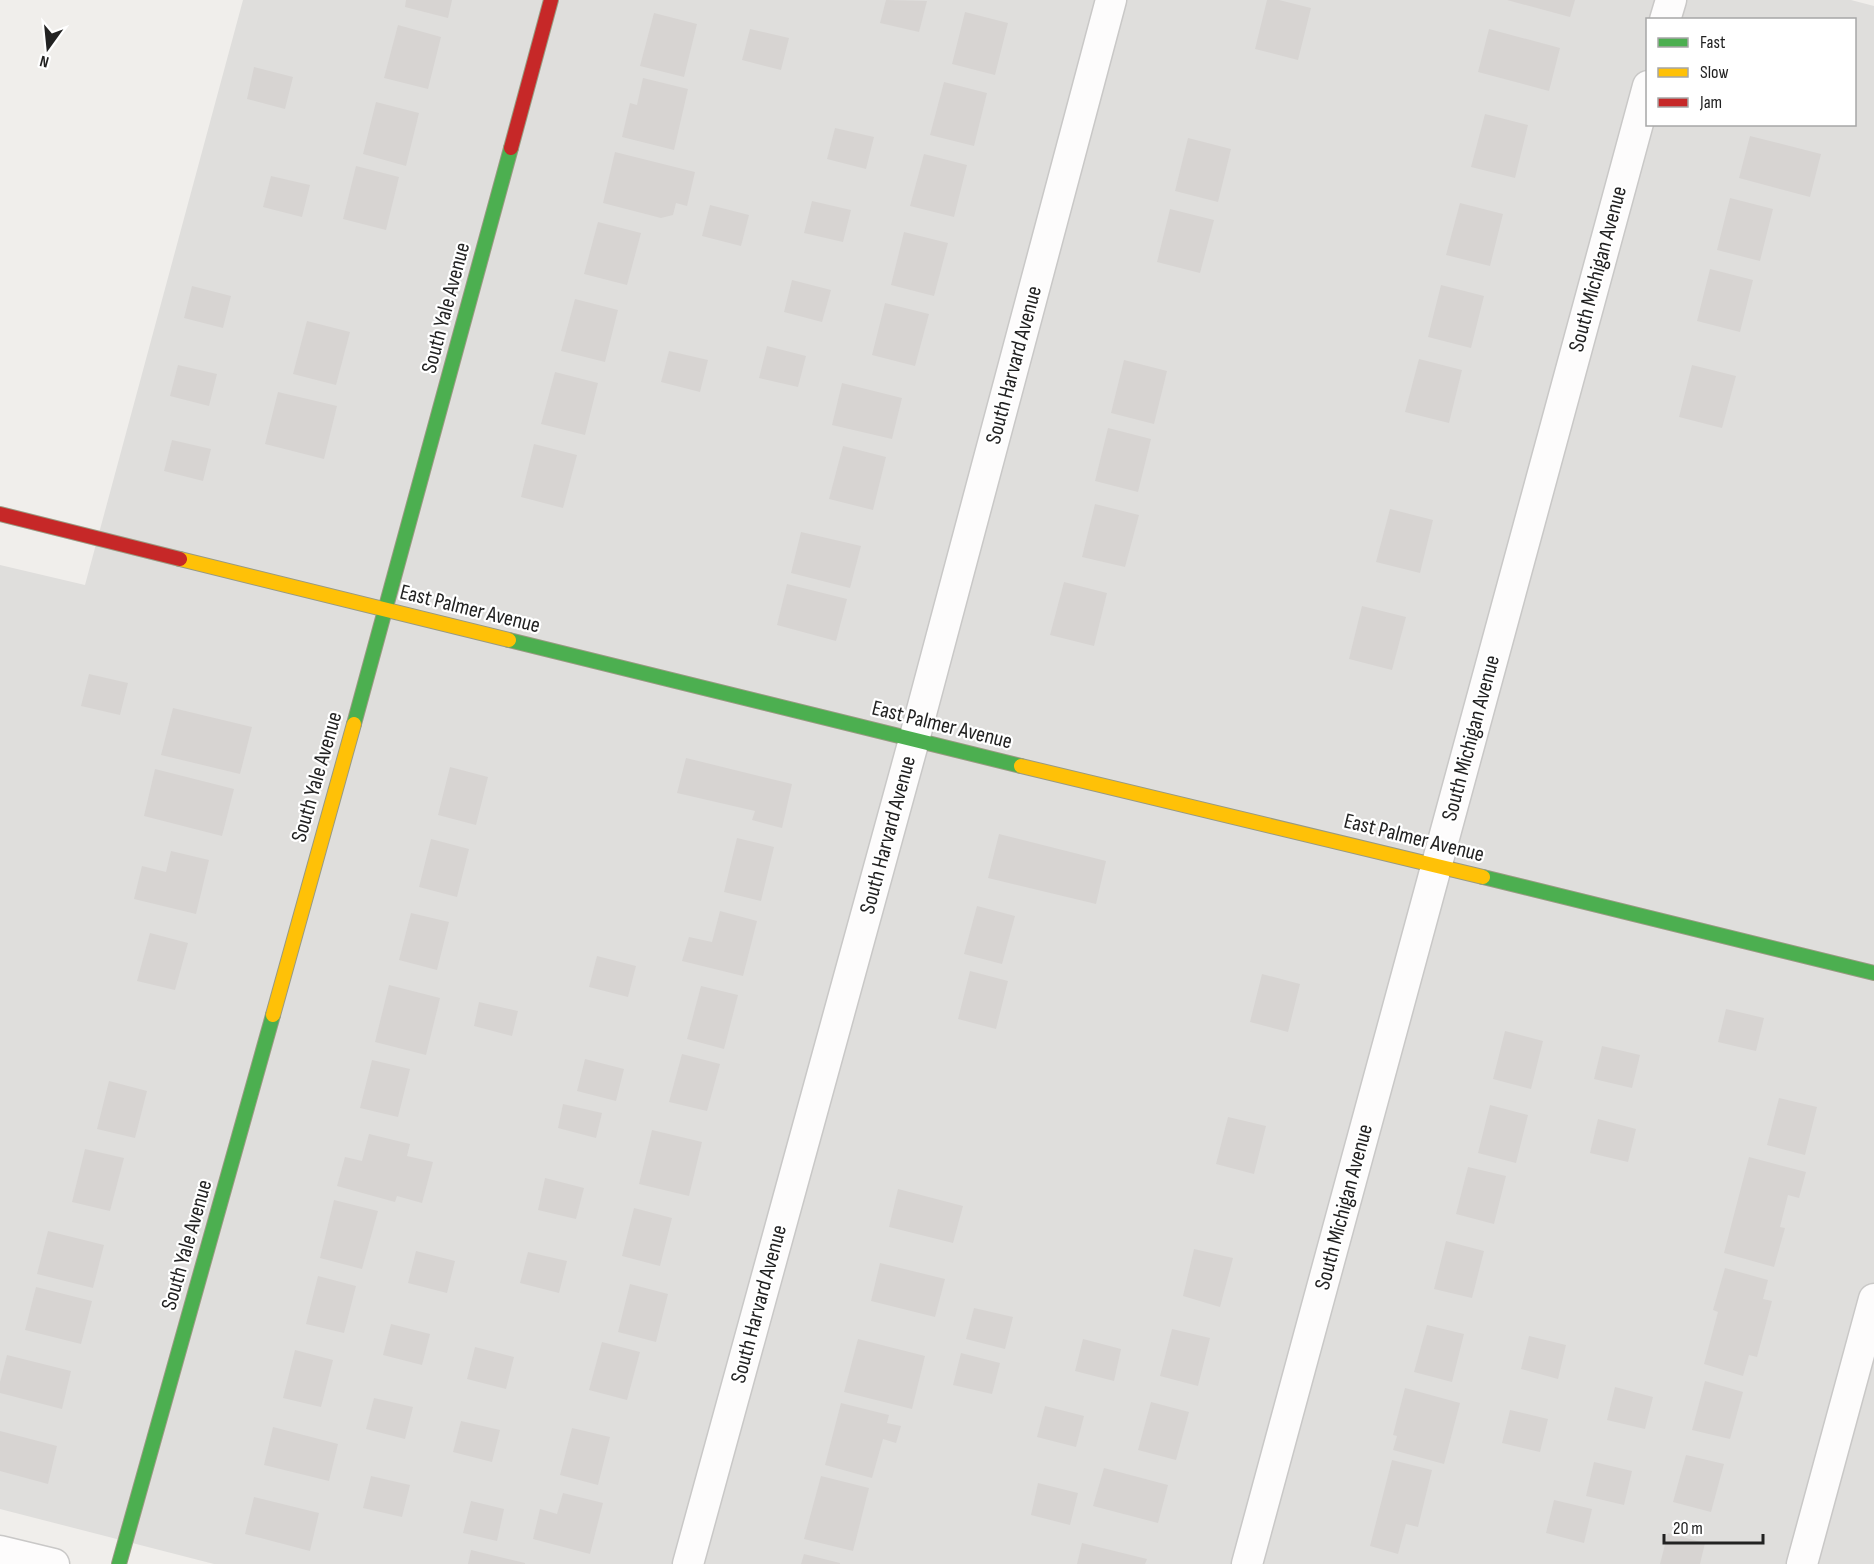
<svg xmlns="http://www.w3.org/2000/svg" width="1874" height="1564" font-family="'Sofia Sans Condensed',sans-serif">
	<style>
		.residential { fill: #dfdedc; fill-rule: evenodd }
		.building { fill: #d7d4d2 }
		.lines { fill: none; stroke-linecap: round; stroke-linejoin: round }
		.street-casing { stroke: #c9c8c7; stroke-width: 33 }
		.fast-casing { stroke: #999a82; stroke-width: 16 }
		.slow-casing { stroke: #999a82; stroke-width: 16 }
		.jam-casing { stroke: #999a82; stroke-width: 16 }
		.street { stroke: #fdfcfc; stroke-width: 30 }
		.fast { stroke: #4caf50; stroke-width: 14 }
		.slow { stroke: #ffc107; stroke-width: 14 }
		.jam { stroke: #c62828; stroke-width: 14 }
		.labels { text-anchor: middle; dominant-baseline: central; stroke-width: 4.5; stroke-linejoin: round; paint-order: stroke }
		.street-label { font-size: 22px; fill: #222; stroke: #fff }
	</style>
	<rect width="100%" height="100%" fill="#f0eeeb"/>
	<path class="residential" d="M243 0H1851L1874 6V1564H214L0 1509V565L85 585ZM1648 20H1854V124H1648Z"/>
	<g class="building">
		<polygon points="406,0 452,0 448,18 405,7"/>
		<polygon points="886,0 927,1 919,32 880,23"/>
		<polygon points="1267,0 1279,0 1311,8 1298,60 1255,49"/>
		<polygon points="1507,0 1575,0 1570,17"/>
		<polygon points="965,12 1008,23 995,75 952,64"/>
		<polygon points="654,13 697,24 684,77 640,66"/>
		<polygon points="398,25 441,37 428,89 384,78"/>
		<polygon points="750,29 789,38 781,70 742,60"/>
		<polygon points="1489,29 1560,48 1549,91 1478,72"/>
		<polygon points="254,67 293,77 285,109 247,99"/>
		<polygon points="643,78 688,89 674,150 622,137 630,103 637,105"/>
		<polygon points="944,82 987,93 974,146 930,135"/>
		<polygon points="376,102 419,113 406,166 363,154"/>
		<polygon points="1485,114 1528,125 1515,178 1471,167"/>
		<polygon points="835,128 874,137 866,169 827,159"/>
		<polygon points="1750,136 1821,154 1810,197 1739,178"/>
		<polygon points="1188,138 1231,149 1218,202 1175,191"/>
		<polygon points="615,152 695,172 687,206 676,203 673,215 661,218 603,203"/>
		<polygon points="924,154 967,165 954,217 910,206"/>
		<polygon points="356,166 399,177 386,230 343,219"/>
		<polygon points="271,176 310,185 302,217 263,207"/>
		<polygon points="1730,198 1773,209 1760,261 1717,250"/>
		<polygon points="812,201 851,210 843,242 804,233"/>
		<polygon points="1460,203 1503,214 1490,266 1446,255"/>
		<polygon points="710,205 749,215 741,246 702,236"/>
		<polygon points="1170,209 1214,220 1200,273 1157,262"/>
		<polygon points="598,222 641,233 627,285 584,274"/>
		<polygon points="904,232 948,243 934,296 891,285"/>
		<polygon points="1710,269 1753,280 1740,332 1697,321"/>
		<polygon points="792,280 831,290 822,322 784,312"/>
		<polygon points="1441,285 1484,296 1471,348 1428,337"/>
		<polygon points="192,286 231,296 223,328 184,318"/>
		<polygon points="575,299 618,310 605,362 561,351"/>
		<polygon points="885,303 929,314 915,366 872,355"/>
		<polygon points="307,321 350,332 336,385 293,374"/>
		<polygon points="767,346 806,356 798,387 759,378"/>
		<polygon points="669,351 708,360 700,392 661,382"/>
		<polygon points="1419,359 1462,370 1449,423 1405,412"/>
		<polygon points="1124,360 1167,371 1154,424 1111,413"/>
		<polygon points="178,365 217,374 209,406 170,396"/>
		<polygon points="1692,365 1736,376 1722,428 1679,417"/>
		<polygon points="555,372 598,383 585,435 541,424"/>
		<polygon points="842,383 902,398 892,439 832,425"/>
		<polygon points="278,392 337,406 324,459 265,444"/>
		<polygon points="1108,428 1151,439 1138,492 1095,481"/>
		<polygon points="172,440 211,449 203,481 164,471"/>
		<polygon points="534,444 577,455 563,508 521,497"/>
		<polygon points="843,446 886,457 873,510 829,499"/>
		<polygon points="1095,504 1139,515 1125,567 1082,557"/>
		<polygon points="1390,509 1433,520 1420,573 1376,562"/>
		<polygon points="801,532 861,546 850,588 791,573"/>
		<polygon points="1064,582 1107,593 1094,646 1050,635"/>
		<polygon points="787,584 847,599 836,641 777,625"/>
		<polygon points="1362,606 1406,617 1392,670 1349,659"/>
		<polygon points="89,674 128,683 120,715 81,706"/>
		<polygon points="173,708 252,727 240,774 161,755"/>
		<polygon points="686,758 792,784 782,828 752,820 755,811 677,793"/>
		<polygon points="450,767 488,777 476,825 438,815"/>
		<polygon points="155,769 234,789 222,836 144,816"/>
		<polygon points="999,834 1106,861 1096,904 988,878"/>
		<polygon points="737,838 774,847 761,901 724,892"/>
		<polygon points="431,839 469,849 457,897 419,887"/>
		<polygon points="171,851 209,860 196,914 134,899 142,866 166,872"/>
		<polygon points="977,906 1015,916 1002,964 964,954"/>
		<polygon points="720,911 757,921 743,976 682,961 689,937 712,942"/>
		<polygon points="411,913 449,922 437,970 399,960"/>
		<polygon points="150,933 188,943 175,990 137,981"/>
		<polygon points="597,956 636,966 628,997 589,987"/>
		<polygon points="970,971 1008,981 996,1029 958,1019"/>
		<polygon points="1262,974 1300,984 1288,1032 1250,1022"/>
		<polygon points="389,985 440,998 426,1055 375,1042"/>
		<polygon points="701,986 738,995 724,1049 687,1039"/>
		<polygon points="479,1002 518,1011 512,1036 474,1026"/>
		<polygon points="1726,1009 1764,1018 1756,1051 1718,1042"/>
		<polygon points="1505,1031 1543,1041 1531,1089 1493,1079"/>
		<polygon points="1602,1046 1640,1055 1632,1088 1594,1079"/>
		<polygon points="682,1054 720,1064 707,1111 669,1102"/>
		<polygon points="585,1059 624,1069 616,1101 577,1091"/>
		<polygon points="372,1060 410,1069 398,1117 360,1108"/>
		<polygon points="109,1081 147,1091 135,1138 97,1129"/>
		<polygon points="1779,1098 1817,1107 1805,1155 1767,1145"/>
		<polygon points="563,1104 602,1113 596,1138 558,1128"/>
		<polygon points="1490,1105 1528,1115 1516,1163 1478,1153"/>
		<polygon points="1228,1117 1266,1126 1254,1174 1216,1164"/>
		<polygon points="1598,1119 1636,1129 1628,1162 1590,1153"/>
		<polygon points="652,1130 702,1142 689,1196 639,1184"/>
		<polygon points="369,1134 410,1144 407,1156 433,1162 422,1203 397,1196 395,1202 337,1186 345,1157 362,1161"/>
		<polygon points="85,1149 124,1158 110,1211 72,1202"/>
		<polygon points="1749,1157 1806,1172 1799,1198 1788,1195 1780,1227 1785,1228 1774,1267 1724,1253"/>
		<polygon points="1468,1167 1506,1176 1494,1224 1456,1214"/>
		<polygon points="545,1178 584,1188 576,1219 538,1210"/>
		<polygon points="898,1189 963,1206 953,1243 889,1227"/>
		<polygon points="334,1200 378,1211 362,1269 320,1258"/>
		<polygon points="634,1208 672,1218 660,1266 622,1256"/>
		<polygon points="48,1231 104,1245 93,1288 37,1274"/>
		<polygon points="1446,1241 1484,1251 1472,1298 1434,1289"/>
		<polygon points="1194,1249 1233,1258 1220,1307 1183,1296"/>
		<polygon points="416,1251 455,1261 447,1293 408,1283"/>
		<polygon points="528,1252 567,1261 559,1293 520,1283"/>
		<polygon points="880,1263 945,1279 935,1317 871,1301"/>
		<polygon points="1725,1268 1768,1280 1763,1299 1772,1301 1757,1357 1749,1355 1743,1376 1704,1364 1718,1312 1713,1310"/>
		<polygon points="318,1276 356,1286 344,1333 306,1324"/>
		<polygon points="630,1284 668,1294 656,1342 618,1332"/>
		<polygon points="36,1287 92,1301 81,1344 25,1330"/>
		<polygon points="974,1308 1013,1317 1005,1349 966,1339"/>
		<polygon points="391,1324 430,1334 422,1365 383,1355"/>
		<polygon points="1427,1325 1464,1334 1452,1382 1414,1372"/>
		<polygon points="1172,1329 1210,1338 1198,1386 1160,1376"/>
		<polygon points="1529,1336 1566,1345 1558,1379 1521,1369"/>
		<polygon points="858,1339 925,1356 912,1409 844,1392"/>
		<polygon points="1083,1339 1121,1349 1114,1381 1075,1371"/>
		<polygon points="602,1342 640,1352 627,1400 589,1390"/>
		<polygon points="475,1347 514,1357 506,1389 467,1379"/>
		<polygon points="295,1350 333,1360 321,1407 283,1398"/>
		<polygon points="961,1353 1000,1363 992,1394 953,1385"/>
		<polygon points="7,1355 71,1371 62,1409 0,1393 0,1382"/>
		<polygon points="1705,1381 1743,1392 1730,1439 1692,1430"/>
		<polygon points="1615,1387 1653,1397 1645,1429 1607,1420"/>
		<polygon points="1405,1388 1460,1403 1444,1464 1393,1450 1397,1436 1393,1435"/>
		<polygon points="374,1398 413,1407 405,1439 366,1429"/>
		<polygon points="1151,1402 1189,1412 1176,1460 1138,1450"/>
		<polygon points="841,1403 889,1415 887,1423 901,1426 896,1443 883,1439 872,1478 825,1465"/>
		<polygon points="1045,1406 1084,1416 1076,1447 1037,1437"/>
		<polygon points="1510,1410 1548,1419 1540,1452 1502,1443"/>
		<polygon points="461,1421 500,1430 492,1462 453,1452"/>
		<polygon points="273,1427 338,1444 329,1481 264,1465"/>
		<polygon points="572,1428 610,1437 598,1485 560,1475"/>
		<polygon points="0,1431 57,1446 48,1484 0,1471"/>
		<polygon points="1686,1455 1724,1464 1711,1512 1673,1502"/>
		<polygon points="1392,1460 1432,1470 1418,1527 1406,1524 1398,1554 1370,1546"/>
		<polygon points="1594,1462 1632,1471 1624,1505 1586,1496"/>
		<polygon points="1104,1468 1168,1485 1158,1523 1093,1506"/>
		<polygon points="371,1476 410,1485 402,1517 363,1508"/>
		<polygon points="821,1476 869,1488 853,1551 804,1539"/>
		<polygon points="1038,1483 1078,1493 1070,1525 1031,1515"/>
		<polygon points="563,1493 603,1503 590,1554 533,1539 540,1509 557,1514"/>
		<polygon points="254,1497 319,1513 310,1551 245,1534"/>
		<polygon points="1554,1500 1592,1509 1584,1543 1546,1533"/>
		<polygon points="471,1501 504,1509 497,1541 463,1533"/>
		<polygon points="1668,1533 1705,1543 1700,1564 1660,1564"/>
		<polygon points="1082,1543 1147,1559 1145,1564 1077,1564"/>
		<polygon points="471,1550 525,1563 525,1564 468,1564"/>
		<polygon points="804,1554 840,1563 840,1564 801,1564"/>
	</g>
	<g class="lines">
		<g class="street-casing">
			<g id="street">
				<polyline points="1665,20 1671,0"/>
				<polyline points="0,1551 54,1564"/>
				<polyline points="688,1564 914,740 1111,0"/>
				<polyline points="1247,1564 1648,86"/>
				<polyline points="1802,1564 1874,1299"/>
			</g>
		</g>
		<g class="fast-casing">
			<g id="fast">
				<polyline points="509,640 1021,766"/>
				<polyline points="354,724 511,148"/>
				<polyline points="1483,877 1874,973"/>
				<polyline points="119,1564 273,1015"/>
			</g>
		</g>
		<g class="slow-casing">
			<g id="slow">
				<polyline points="180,559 509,640"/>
				<polyline points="1021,766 1483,877"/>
				<polyline points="273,1015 354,724"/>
			</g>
		</g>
		<g class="jam-casing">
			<g id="jam">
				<polyline points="511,148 551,0"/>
				<polyline points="0,514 180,559"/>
			</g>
		</g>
		<use href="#street" class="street"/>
		<use href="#fast" class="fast"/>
		<use href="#slow" class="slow"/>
		<use href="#jam" class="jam"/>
	</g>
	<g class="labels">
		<g class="street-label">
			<text transform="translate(1598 269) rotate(-75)">South Michigan Avenue</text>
			<text transform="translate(446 308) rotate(-75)">South Yale Avenue</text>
			<text transform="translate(1014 365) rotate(-75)">South Harvard Avenue</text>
			<text transform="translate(470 609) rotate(14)">East Palmer Avenue</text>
			<text transform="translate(942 725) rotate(14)">East Palmer Avenue</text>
			<text transform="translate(1471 738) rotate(-75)">South Michigan Avenue</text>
			<text transform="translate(317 777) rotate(-74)">South Yale Avenue</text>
			<text transform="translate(888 835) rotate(-75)">South Harvard Avenue</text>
			<text transform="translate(1414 838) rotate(14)">East Palmer Avenue</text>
			<text transform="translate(1344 1207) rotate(-75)">South Michigan Avenue</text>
			<text transform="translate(187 1245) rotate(-74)">South Yale Avenue</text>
			<text transform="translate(759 1304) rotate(-75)">South Harvard Avenue</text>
		</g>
	</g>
	<rect x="1646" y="18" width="210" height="108" fill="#ffffff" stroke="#a7a7a7" stroke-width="1.5"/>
	<rect x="1658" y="38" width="30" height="9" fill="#4caf50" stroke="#a7a7a7" stroke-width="1.5"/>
	<text x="1700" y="48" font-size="18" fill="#222222">Fast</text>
	<rect x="1658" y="68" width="30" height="9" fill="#ffc107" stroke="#a7a7a7" stroke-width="1.5"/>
	<text x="1700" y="78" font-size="18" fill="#222222">Slow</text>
	<rect x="1658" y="98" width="30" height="9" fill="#c62828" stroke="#a7a7a7" stroke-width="1.5"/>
	<text x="1700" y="108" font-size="18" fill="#222222">Jam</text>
	<g transform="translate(48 48) rotate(195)" stroke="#ffffff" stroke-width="4.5" paint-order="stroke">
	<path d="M0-4.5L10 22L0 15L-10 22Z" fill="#222222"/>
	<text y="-9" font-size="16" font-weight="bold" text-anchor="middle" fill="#222222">N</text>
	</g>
	<path d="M1664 1534v9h99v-9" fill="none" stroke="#222222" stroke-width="3"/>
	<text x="1673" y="1534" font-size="18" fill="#222222" stroke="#ffffff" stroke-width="4.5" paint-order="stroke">20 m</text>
</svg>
